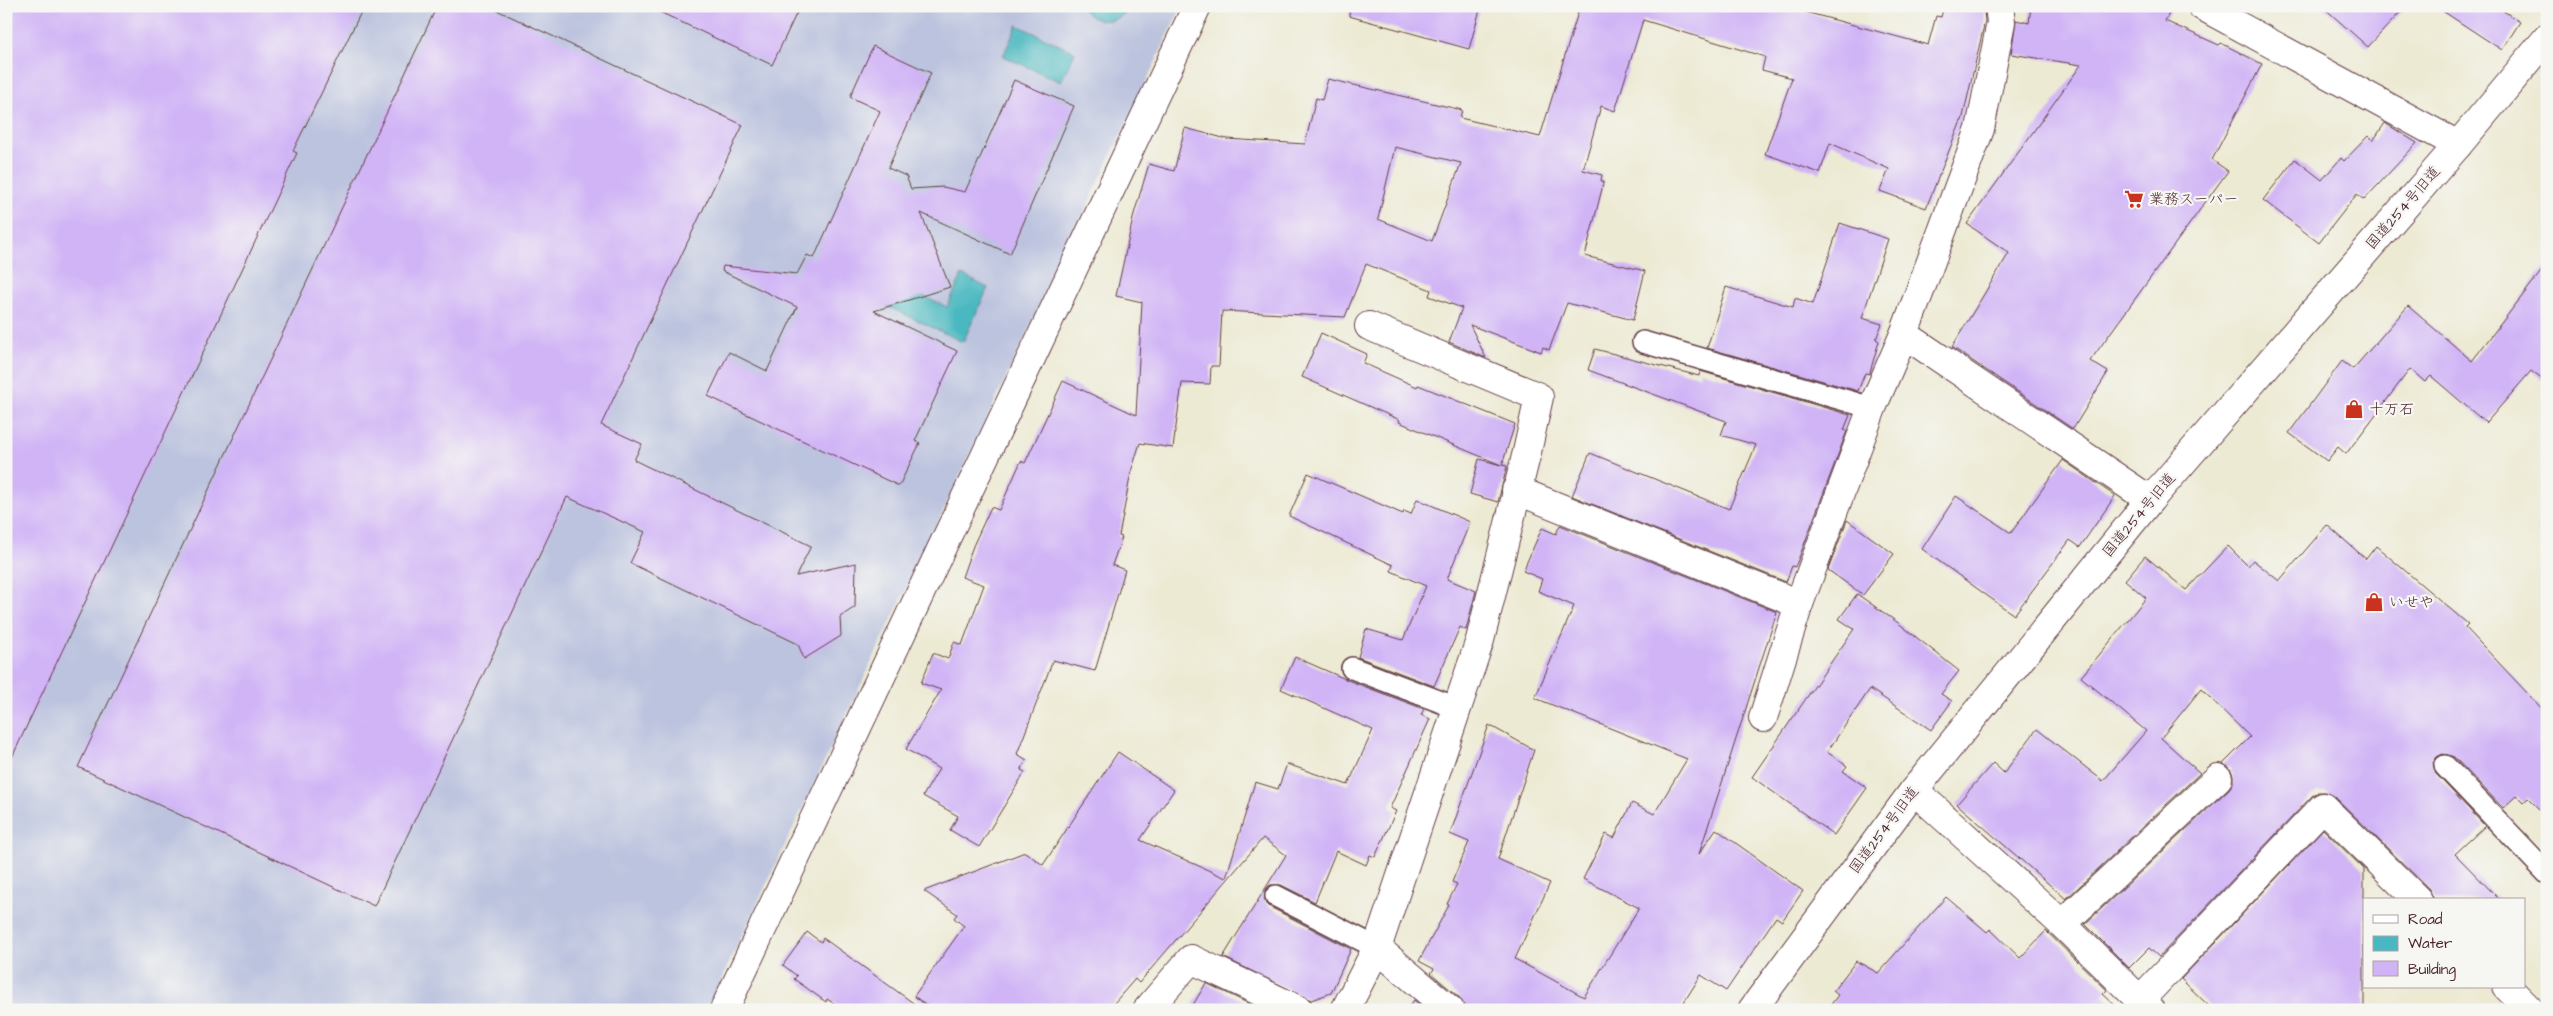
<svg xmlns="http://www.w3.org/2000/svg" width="2553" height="1016" font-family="'Architects Daughter','Klee One',sans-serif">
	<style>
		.industrial { fill: #bcc3de }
		.water { fill: #49b8c0; stroke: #4a6c76 }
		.building { fill: #d0b4f6; fill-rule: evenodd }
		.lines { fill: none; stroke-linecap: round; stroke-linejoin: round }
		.lane-casing { stroke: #623d44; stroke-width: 24 }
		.street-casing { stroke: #623d44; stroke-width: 30 }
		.secondary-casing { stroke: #623d44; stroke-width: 30 }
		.lane { stroke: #fff; stroke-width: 21 }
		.street { stroke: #fff; stroke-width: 28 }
		.secondary { stroke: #fff; stroke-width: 28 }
		.labels { text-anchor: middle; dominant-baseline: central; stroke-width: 4.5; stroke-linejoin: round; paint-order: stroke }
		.poi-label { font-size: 15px; fill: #4a1f2b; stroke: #f6f6f2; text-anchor: start }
		.street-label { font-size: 15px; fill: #4a1f2b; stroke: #f6f6f2 }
	</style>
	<rect width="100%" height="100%" fill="#f6f6f2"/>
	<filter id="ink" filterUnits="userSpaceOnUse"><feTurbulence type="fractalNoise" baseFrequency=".02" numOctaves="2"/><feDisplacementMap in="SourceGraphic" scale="10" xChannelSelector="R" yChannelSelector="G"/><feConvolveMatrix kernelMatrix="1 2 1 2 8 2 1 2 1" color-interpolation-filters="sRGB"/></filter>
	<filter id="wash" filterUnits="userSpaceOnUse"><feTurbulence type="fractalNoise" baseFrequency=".0096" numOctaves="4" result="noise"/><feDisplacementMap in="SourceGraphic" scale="20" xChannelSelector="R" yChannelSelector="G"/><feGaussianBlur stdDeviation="1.12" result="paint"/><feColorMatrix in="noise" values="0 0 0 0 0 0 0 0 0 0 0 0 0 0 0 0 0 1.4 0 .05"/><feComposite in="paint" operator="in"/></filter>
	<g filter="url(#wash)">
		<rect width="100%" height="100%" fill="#edead4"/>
		<polygon class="industrial" points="6,6 1182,6 707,1010 6,1010"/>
		<g class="water">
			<path d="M1081 6H1131C1119 25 1093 26 1081 6Z"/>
			<polygon points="1017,25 1075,52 1061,82 1003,56"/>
			<polygon points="878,275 947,307 962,275 988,288 963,342 868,297"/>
		</g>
		<g id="blocks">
			<g class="building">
				<polygon points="6,6 364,6 293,151 297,153 6,770"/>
				<polygon points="437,6 488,6 743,125 601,425 642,444 634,460 811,546 796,576 856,563 855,607 840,617 841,636 804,659 798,644 630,563 645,532 567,497 374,906 78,767"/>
				<polygon points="647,6 800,6 772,65"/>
				<polygon points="1350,6 1481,6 1469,49 1349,16"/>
				<path d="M1580 6H1783L1928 45 1936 16 1941 17 1944 6H1964L1984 11 1985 21 1962 121H1961L1926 208 1880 191 1889 169 1830 143 1820 173 1765 154 1792 78 1762 70 1765 57 1643 20 1615 111 1601 106 1583 170 1602 175 1601 181H1604L1585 256 1645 271 1633 320 1567 303 1549 350 1543 347 1541 352 1470 325 1486 358 1449 342 1462 308 1429 296 1431 290 1366 264 1345 317 1222 311 1219 366H1211L1210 384 1182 383 1173 448 1140 443 1131 472 1119 536 1122 537 1112 565 1125 570 1095 671 1053 660 1017 754 1027 760 1021 770 1025 772 979 847 950 830 958 816 923 796 939 769 906 749 941 690 921 683 933 653 948 659 954 642 962 645 984 585 962 577 973 546 991 507 999 510 1021 461 1025 463 1063 381 1136 415 1142 302 1116 296 1134 214 1149 164 1174 171 1185 128 1227 139 1305 144 1316 98 1322 100 1328 79 1462 110 1460 118 1540 137ZM1395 147 1461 163 1432 241 1378 219Z"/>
				<polygon points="2031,6 2173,6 2165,21 2219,45 2221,43 2262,64 2212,160 2228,171 2090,361 2108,372 2073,429 1952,347 2009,253 1967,224 2081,65 2011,54 2016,20 2029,23"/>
				<polygon points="2322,6 2406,6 2368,47"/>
				<polygon points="2435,6 2496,6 2520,22 2502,50"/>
				<polygon points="873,46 931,73 888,168 906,176 911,189 943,187 965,192 1014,80 1074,106 1010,254 921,213 950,287 874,311 957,351 915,441 920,443 899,486 708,396 729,352 767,371 797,307 722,271 723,266 797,274 807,255 814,258 880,111 850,97"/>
				<polygon points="2385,123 2417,143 2364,200 2357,194 2319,243 2263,200 2295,159 2322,180 2341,158 2344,161 2368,136 2373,141"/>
				<polygon points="1840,223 1888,239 1862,318 1882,324 1876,339 1879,341 1870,372 1870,374 1865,373 1858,391 1707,348 1726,287 1793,307 1795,298 1813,304"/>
				<polygon points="2547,264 2547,383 2531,371 2486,423 2431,376 2425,382 2410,369 2346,454 2338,447 2327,461 2289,433 2342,361 2353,369 2408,306 2472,361"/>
				<polygon points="1321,333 1367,354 1363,363 1417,387 1418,385 1515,424 1502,465 1507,466 1498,502 1470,494 1479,459 1501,465 1399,422 1400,420 1302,377"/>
				<polygon points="1595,349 1699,376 1700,371 1850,415 1844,430 1847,431 1802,550 1795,567 1792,566 1786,582 1572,496 1590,453 1729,509 1756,445 1721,435 1726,421 1588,370"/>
				<polygon points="2063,460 2115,496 2080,547 2070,540 2014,615 1922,549 1956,496 2011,533"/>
				<polygon points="1308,473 1403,514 1404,511 1411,514 1417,499 1470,522 1447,579 1476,591 1466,630 1460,627 1434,686 1358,657 1366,629 1403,640 1426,586 1391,571 1393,565 1289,516"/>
				<polygon points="1847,520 1894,554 1863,595 1828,570"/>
				<polygon points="1560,525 1777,612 1699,854 1716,829 1803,891 1782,921 1776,917 1726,991 1701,975 1679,1010 1465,1010 1460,998 1431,973 1434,969 1419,961 1449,905 1447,904 1457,884 1452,882 1469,842 1450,834 1489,725 1534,750 1498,859 1550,883 1515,959 1584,997 1639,908 1583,879 1606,834 1614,838 1632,803 1654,814 1687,759 1535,698 1574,606 1538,591 1542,579 1523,571 1542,528 1556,534"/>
				<polygon points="2327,525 2366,559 2376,546 2468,624 2465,627 2547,714 2547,817 2528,798 2523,803 2516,796 2503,808 2454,757 2443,754 2437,757 2433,763 2436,774 2485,826 2455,854 2500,900 2434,900 2429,889 2334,796 2326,792 2318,792 2312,796 2159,957 2149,948 2129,968 2085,924 2229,789 2233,783 2233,775 2230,768 2223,764 2250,737 2201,689 2161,738 2200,773 2066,899 1957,804 1993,763 2004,773 2037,729 2103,781 2146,731 2081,677 2146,598 2125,580 2145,556 2186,590 2228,546 2248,566 2253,560 2279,581"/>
				<polygon points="1857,594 1897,622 1959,671 1941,694 1952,701 1931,730 1870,689 1827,752 1847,766 1843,771 1867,788 1834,835 1752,777 1854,629 1839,619"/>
				<polygon points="1295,657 1350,681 1424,709 1421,715 1430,719 1390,808 1396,811 1375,857 1370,855 1366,865 1336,851 1315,902 1281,885 1270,885 1265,891 1265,902 1270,907 1351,949 1331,993 1311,1000 1223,957 1286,855 1263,838 1139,983 1135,979 1108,1010 933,1010 914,996 964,926 954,918 957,914 924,891 1025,852 1043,865 1118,752 1174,790 1140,840 1226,878 1255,782 1278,789 1287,764 1348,785 1373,730 1281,689"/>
				<polygon points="2323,829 2364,869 2364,1010 2213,1010 2181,979"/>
				<polygon points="1946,897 1987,932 1990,929 2020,958 2046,931 2107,990 2103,994 2120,1010 1827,1010 1838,995 1833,991 1856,961 1878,973"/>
				<polygon points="807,932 821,942 823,938 923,1010 844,1010 827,999 826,1002 794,979 797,976 783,965"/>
				<polygon points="1206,983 1262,1010 1190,1010"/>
				<polygon points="1414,1000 1426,1010 1407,1010"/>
			</g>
		</g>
	</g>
	<g filter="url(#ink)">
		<use href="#blocks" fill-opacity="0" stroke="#623d44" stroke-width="1"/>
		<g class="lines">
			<g class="lane-casing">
				<g id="lane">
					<polyline points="1643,342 1872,408"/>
					<polyline points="1352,668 1457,708"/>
					<polyline points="2445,766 2547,873"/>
					<polyline points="1276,896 1377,948"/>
				</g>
			</g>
			<g class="street-casing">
				<g id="street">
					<polyline points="2202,6 2458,145"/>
					<polyline points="1904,334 2150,500"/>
					<polyline points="1516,490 1799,604"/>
					<polyline points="1763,718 1799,604 1872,408 1904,334 1980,129 2001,22 1999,6"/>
					<polyline points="1914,790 2062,924 2150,1010"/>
					<polyline points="2062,924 2218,778"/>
					<polyline points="1377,948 1450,1010"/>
					<polyline points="2507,987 2530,1010"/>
					<polyline points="2140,1000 2323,807 2418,900"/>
					<polyline points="724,1010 1197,6"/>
					<polyline points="1147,1010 1191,959 1299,1010"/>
					<polyline points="1345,1010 1377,948 1480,640 1527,452 1539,397 1369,326"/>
				</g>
			</g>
			<g class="secondary-casing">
				<polyline id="secondary" points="1752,1010 1914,790 2150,500 2458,145 2547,38"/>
			</g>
			<use href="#lane" class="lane"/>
			<use href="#street" class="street"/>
			<use href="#secondary" class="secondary"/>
		</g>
	</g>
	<defs>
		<g id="supermarket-bare" transform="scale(1.5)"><path d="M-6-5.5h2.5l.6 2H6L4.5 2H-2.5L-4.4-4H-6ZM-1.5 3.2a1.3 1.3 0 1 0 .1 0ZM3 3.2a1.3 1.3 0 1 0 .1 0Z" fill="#c8321e" stroke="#f6f6f2" stroke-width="2.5" paint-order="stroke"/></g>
		<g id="shop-bare" transform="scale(1.5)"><path d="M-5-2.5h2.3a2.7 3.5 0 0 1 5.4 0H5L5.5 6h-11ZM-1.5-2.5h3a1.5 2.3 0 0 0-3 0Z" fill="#c8321e" stroke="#f6f6f2" stroke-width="2.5" paint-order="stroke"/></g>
	</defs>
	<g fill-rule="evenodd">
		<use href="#supermarket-bare" x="2134" y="199"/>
		<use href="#shop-bare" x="2354" y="409"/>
		<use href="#shop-bare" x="2374" y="602"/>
	</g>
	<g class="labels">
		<g class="poi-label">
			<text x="2149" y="199">業務スーパー</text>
			<text x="2369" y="409">十万石</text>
			<text x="2389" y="602">いせや</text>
		</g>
		<g class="street-label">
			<text transform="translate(2403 208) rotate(-49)">国道254号旧道</text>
			<text transform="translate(2139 515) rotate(-50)">国道254号旧道</text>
			<text transform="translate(1884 830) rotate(-53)">国道254号旧道</text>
		</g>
	</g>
	<rect width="2553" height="1016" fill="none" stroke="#f6f6f2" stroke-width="25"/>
	<rect x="2363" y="898" width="162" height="90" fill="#f6f6f2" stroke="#b1a0a2"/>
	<rect x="2373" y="915" width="25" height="8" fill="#ffffff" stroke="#b1a0a2"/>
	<text x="2408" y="924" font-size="15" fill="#4a1f2b">Road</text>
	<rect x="2373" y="936" width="25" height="15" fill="#49b8c0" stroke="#b1a0a2"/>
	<text x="2408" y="948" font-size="15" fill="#4a1f2b">Water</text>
	<rect x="2373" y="961" width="25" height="15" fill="#d0b4f6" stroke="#b1a0a2"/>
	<text x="2408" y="974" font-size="15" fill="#4a1f2b">Building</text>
</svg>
